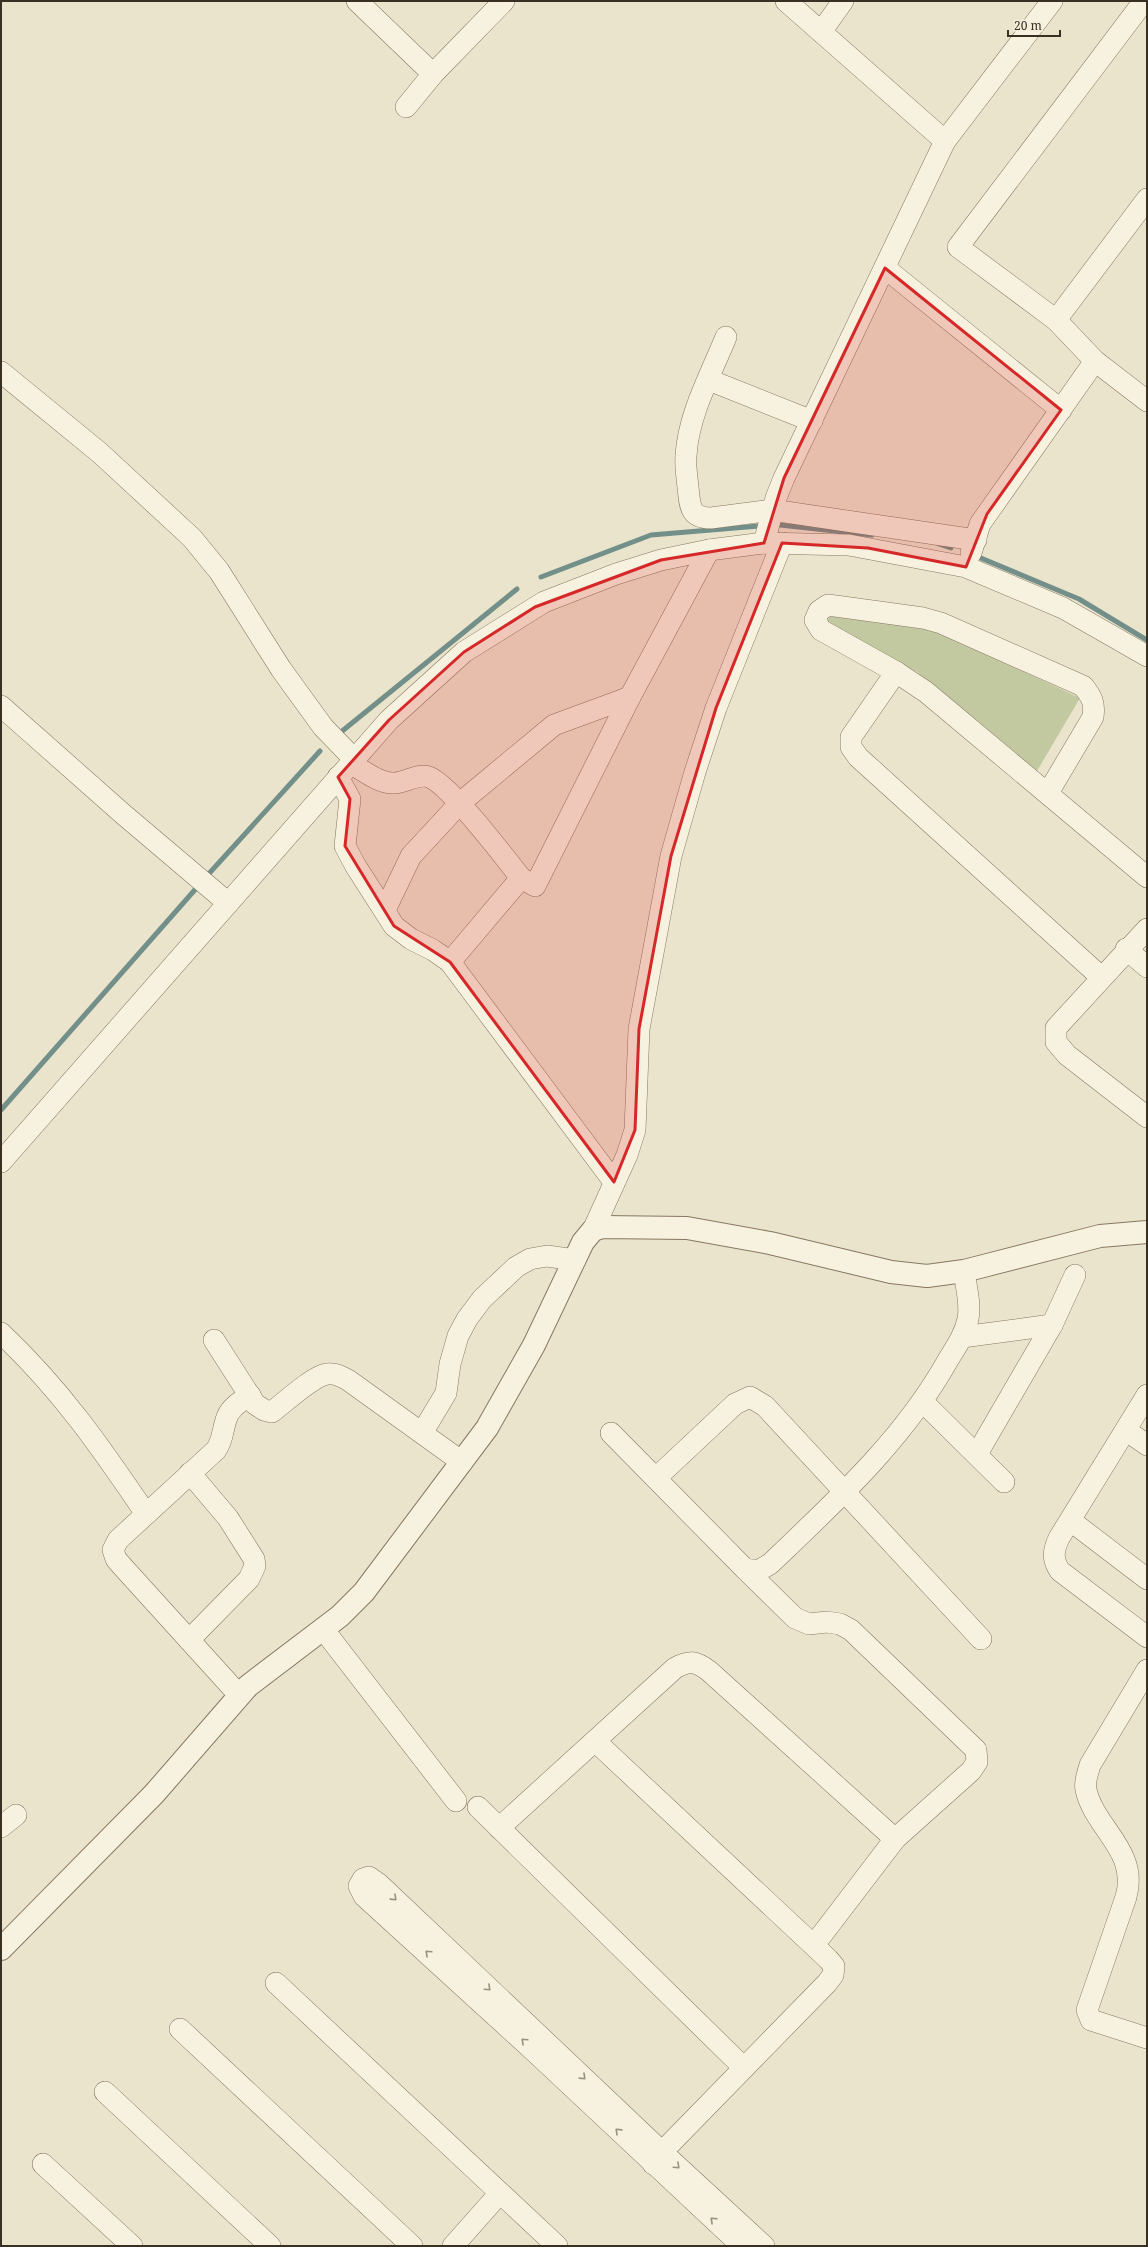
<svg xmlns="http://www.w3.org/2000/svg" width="1148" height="2247" font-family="'Noto Serif',serif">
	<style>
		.green { fill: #c2c9a0 }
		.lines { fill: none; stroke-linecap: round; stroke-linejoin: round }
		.stream { stroke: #738f89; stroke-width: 5 }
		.minor-casing { stroke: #877761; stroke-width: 22 }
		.tertiary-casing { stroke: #877761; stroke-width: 24 }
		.minor { stroke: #f7f1df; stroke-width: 21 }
		.tertiary { stroke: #f7f1df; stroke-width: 22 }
		.oneway { stroke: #989081 }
		.marked { fill: #d62828; fill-opacity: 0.2; stroke: #d62828; stroke-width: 3; stroke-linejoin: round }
	</style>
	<rect width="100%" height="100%" fill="#ebe4cc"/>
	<polygon class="green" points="833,611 933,629 1080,698 1037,771 917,672 825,625"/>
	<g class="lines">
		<g class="stream">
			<polyline points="780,525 872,535"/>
			<polyline points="939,544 951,548"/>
			<polyline points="976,556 1079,599 1147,640"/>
			<polyline points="541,577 651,535 759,526"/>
			<polyline points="341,732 517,589"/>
			<polyline points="205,878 320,751"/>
			<polyline points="1,1110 200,884"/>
		</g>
		<g class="minor-casing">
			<g id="minor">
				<polyline points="357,1 433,74"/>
				<polyline points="786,1 945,141"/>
				<polyline points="1147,2 1141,5 958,247 1056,320 1095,361 1147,401"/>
				<polyline points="821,32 843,1"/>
				<polyline points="406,107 433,74 504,1"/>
				<polyline points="885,268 1061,410"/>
				<polyline points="1056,320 1147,199"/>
				<path d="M726 337C711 374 688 415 686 456 685 466 687 477 688 487 690 505 689 518 711 518L772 510 976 540"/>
				<polyline points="1,372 100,453 192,538 219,571 281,669 323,727 354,759"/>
				<polyline points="709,380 812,421"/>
				<polyline points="764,543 776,498 784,478 945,141 1052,1"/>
				<polyline points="971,553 980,524 987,514 1095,361"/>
				<polyline points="896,672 851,737 851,747 858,757 1101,977"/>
				<polyline points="1,706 123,814 228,903"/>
				<path d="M350 763C363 770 379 784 394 783 405 783 418 773 429 777 450 785 505 858 521 878L535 886 630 697 709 550"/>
				<polyline points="338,777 350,799 345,846 355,865 394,926 411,939 433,950 450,962 614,1182"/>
				<path d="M1048 793 1093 717C1095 703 1092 697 1083 686L941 623 923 618 828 605 819 611 815 620 821 630 896 672 926 692 1147 877"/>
				<polyline points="385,910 411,856 460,803 554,725 630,697"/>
				<polyline points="1147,929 1056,1028 1056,1042 1067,1055 1147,1117"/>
				<polyline points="1126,949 1147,967"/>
				<polyline points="450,962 521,878"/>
				<polyline points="1,1162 389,720 464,652 544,602 616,574 661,560 709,550 764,543 849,545 966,567 1063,608 1147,656"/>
				<polyline points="593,1230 627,1155 635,1130 639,1029 671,856 695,772 716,708 782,543"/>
				<path d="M1 1333C61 1390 100 1446 146 1514"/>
				<polyline points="962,1337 1052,1325"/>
				<path d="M214 1340 255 1404 264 1410 272 1412C285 1402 313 1376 327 1374 335 1373 341 1376 348 1380L462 1462"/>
				<path d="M1147 1395 1059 1538C1053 1551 1052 1559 1060 1571L1147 1637"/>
				<polyline points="923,1402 1004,1482"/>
				<polyline points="1127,1431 1147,1445"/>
				<polyline points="422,1433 446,1393 450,1364 458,1336 467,1319 482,1299 516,1267 530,1259 547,1256 575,1260"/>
				<path d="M611 1433 745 1569 758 1571 770 1564C835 1502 904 1439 948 1360 956 1347 965 1334 968 1319 971 1304 966 1287 964 1271"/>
				<polyline points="977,1454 1052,1325 1075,1275"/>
				<polyline points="656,1478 735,1404 750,1397 765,1406 981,1639"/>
				<polyline points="1071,1521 1147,1579"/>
				<polyline points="745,1569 795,1618 809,1624 827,1622 840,1624 851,1630 976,1750 977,1762 971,1771 895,1839 814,1945"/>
				<polyline points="323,1629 456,1801"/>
				<polyline points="189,1640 249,1579 255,1566 254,1559 228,1518 190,1473"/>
				<path d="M1147 1670 1090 1765C1088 1773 1084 1781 1086 1790 1095 1829 1139 1851 1126 1897L1087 2010 1091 2020 1147 2038"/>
				<path d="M239 1695 122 1566 116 1559 113 1550 118 1540 216 1450C223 1440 222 1432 226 1420 229 1408 240 1402 250 1395"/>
				<polyline points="595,1741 828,1959 834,1966 833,1975 827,1983 662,2152 653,2164"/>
				<polyline points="478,1807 744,2068"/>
				<polyline points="1,1827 16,1815"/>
				<path d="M499 1828 675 1668C689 1660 696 1661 709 1671L895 1839"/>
				<polyline points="276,1983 557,2246"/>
				<polyline points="180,2029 412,2246"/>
				<polyline points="105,2092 270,2246"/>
				<polyline points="43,2164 132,2246"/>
				<polyline points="453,2246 500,2193"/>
				<polyline points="742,2246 535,2052 364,1896 359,1886 363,1879 369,1877 379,1884 662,2152 764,2246"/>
			</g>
		</g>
		<g class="tertiary-casing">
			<polyline id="tertiary" points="1,1949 154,1794 248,1686 340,1616 364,1592 487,1428 534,1345 583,1242 593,1230 602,1227 687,1228 770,1243 891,1272 927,1276 964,1271 1100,1236 1147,1232"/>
		</g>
		<use href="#minor" class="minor"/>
		<use href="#tertiary" class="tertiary"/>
	</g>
	<defs><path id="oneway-chevron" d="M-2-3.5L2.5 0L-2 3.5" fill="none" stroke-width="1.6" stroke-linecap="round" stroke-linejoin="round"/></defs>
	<g class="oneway">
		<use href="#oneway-chevron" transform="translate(394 1898) rotate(44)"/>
		<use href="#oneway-chevron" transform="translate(428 1953) rotate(-137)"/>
		<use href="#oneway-chevron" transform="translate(488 1988) rotate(43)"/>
		<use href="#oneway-chevron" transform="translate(524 2041) rotate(-137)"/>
		<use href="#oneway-chevron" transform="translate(583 2077) rotate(44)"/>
		<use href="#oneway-chevron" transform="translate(618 2131) rotate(-136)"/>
		<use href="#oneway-chevron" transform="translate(677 2166) rotate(43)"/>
		<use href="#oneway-chevron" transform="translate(713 2220) rotate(-137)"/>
	</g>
	<path class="marked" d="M885 268 1061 410 987 514 966 567 868 548 782 543 716 708 671 856 639 1029 635 1130 614 1182 450 962 394 926 345 846 350 799 338 777 389 720 464 652 535 607 661 560 764 543 784 478Z"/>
	<rect width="1148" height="2247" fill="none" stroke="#392f23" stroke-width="4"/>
	<path d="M1008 30v6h52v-6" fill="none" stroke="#392f23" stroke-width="2"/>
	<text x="1014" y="30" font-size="12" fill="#392f23" stroke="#f3eedb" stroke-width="3" paint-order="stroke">20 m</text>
</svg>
